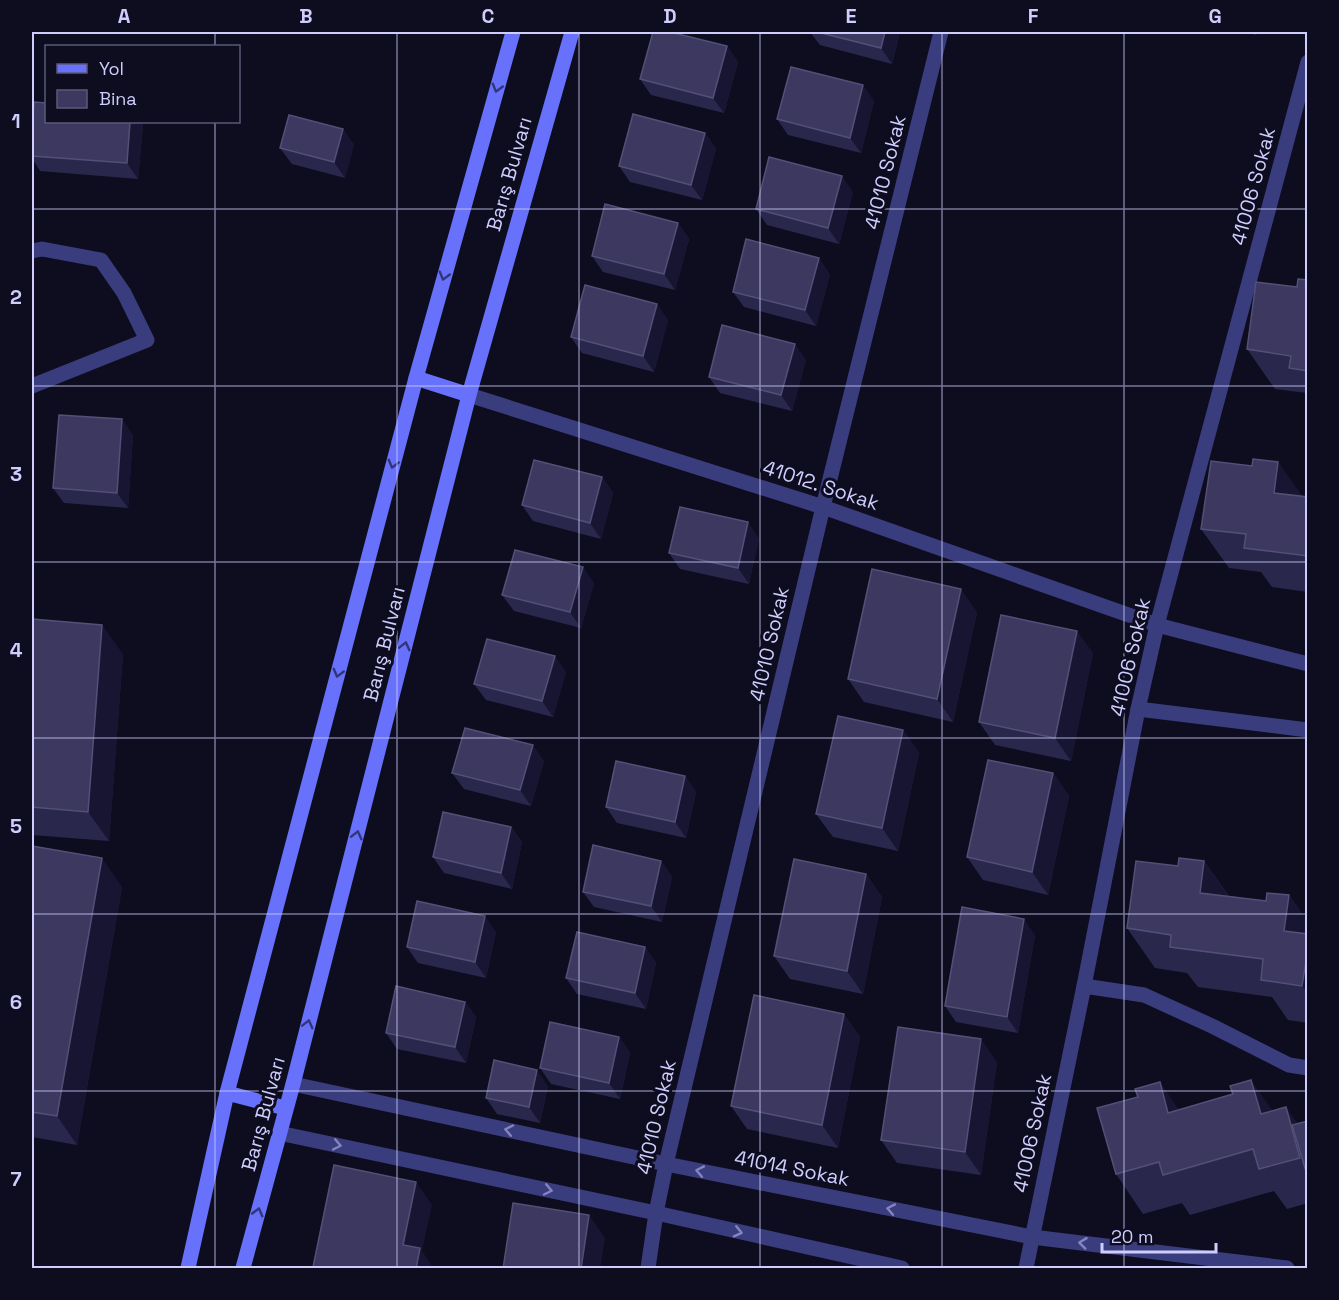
<svg xmlns="http://www.w3.org/2000/svg" width="1339" height="1300" font-family="'Space Grotesk',sans-serif">
	<style>
		.lines { fill: none; stroke-linecap: round; stroke-linejoin: round }
		.service { stroke: #393d7d; stroke-width: 15 }
		.minor { stroke: #393d7d; stroke-width: 15 }
		.tertiary { stroke: #393d7d; stroke-width: 15 }
		.secondary { stroke: #6771fb; stroke-width: 15 }
		.wall { fill: #2a274c }
		.shaded-wall { fill: #181532 }
		.building { fill: #3c385f; stroke: #535078; stroke-width: 1.5 }
		.oneway { stroke: #323577 }
		.oneway2 { stroke: #8485be }
		.grid { fill: none; stroke: #cecdfe; stroke-width: 1.5; stroke-opacity: 0.55 }
		.labels { text-anchor: middle; dominant-baseline: central; stroke-width: 6; stroke-linejoin: round; paint-order: stroke }
		.street-label { font-size: 20px; fill: #cecdfe; stroke: #0e0d1f }
		.neatline { fill: none; stroke: #cecdfe; stroke-width: 2 }
		.grid-label { font-size: 20px; text-anchor: middle; font-weight: bold; fill: #cecdfe }
	</style>
	<rect width="100%" height="100%" fill="#0e0d1f"/>
	<g class="lines">
		<g class="service">
			<polyline points="32,251 42,249 101,260 124,293 147,340 32,386"/>
			<polyline points="1157,625 1308,664"/>
			<polyline points="1084,986 1144,995 1212,1026 1289,1065 1308,1068"/>
		</g>
		<g class="minor">
			<polyline points="469,395 823,507 1157,625"/>
			<polyline points="1138,709 1308,730"/>
			<polyline points="648,1268 656,1213 666,1164 823,507 941,32"/>
		</g>
		<g class="tertiary">
			<polyline points="293,1084 666,1164 1032,1237 1287,1268"/>
			<polyline points="279,1133 656,1213 902,1268"/>
			<polyline points="1026,1268 1084,986 1138,709 1157,625 1308,62"/>
		</g>
		<g class="secondary">
			<polyline points="416,378 469,395"/>
			<polyline points="227,1093 285,1108"/>
			<polyline points="188,1268 227,1093 416,378 513,32"/>
			<polyline points="243,1268 293,1084 469,395 572,32"/>
		</g>
	</g>
	<g class="wall">
		<polygon points="810,32 900,32 892,64 820,45"/>
		<polygon points="1246,32 1257,32 1256,35"/>
		<polygon points="727,46 738,62 724,113 651,95 640,79"/>
		<polygon points="874,101 861,153 788,135 777,119"/>
		<polygon points="46,122 140,122 143,125 138,179 40,171 32,158 32,131"/>
		<polygon points="705,133 716,149 702,200 630,182 619,166"/>
		<polygon points="354,144 345,178 292,164 280,148"/>
		<polygon points="853,192 839,244 767,225 756,209"/>
		<polygon points="678,223 689,239 675,290 603,272 592,256"/>
		<polygon points="830,274 816,326 744,307 733,292"/>
		<polygon points="1308,280 1308,394 1307,393 1275,389 1247,349"/>
		<polygon points="668,320 654,372 582,353 571,337"/>
		<polygon points="806,360 792,411 720,393 709,377"/>
		<polygon points="133,435 128,508 64,503 53,488"/>
		<polygon points="602,477 613,493 601,539 533,521 522,505"/>
		<polygon points="1302,497 1308,497 1308,592 1272,587 1261,572 1229,568 1201,529"/>
		<polygon points="759,538 749,584 680,569 669,553"/>
		<polygon points="594,583 581,628 514,611 502,595"/>
		<polygon points="977,612 953,722 864,702 848,679"/>
		<polygon points="32,619 123,654 109,841 32,835"/>
		<polygon points="1093,653 1071,761 995,745 979,722"/>
		<polygon points="566,672 553,717 486,700 474,684"/>
		<polygon points="903,730 919,753 898,851 833,837 816,814"/>
		<polygon points="544,761 531,806 464,789 452,773"/>
		<polygon points="1053,773 1069,796 1048,895 983,880 967,857"/>
		<polygon points="685,776 696,792 686,838 617,823 606,807"/>
		<polygon points="511,827 522,842 512,889 444,873 433,857"/>
		<polygon points="32,846 122,887 77,1145 32,1137"/>
		<polygon points="661,861 672,877 662,922 594,907 583,892"/>
		<polygon points="1204,861 1229,896 1266,901 1289,895 1308,922 1308,1023 1288,1020 1272,997 1198,987 1187,973 1155,968 1127,928 1178,866"/>
		<polygon points="866,874 882,897 863,994 790,979 774,956"/>
		<polygon points="496,932 486,978 418,963 407,947"/>
		<polygon points="1035,935 1018,1033 956,1022 945,1006"/>
		<polygon points="645,947 656,963 646,1009 577,994 566,978"/>
		<polygon points="465,1002 476,1017 466,1063 397,1049 386,1033"/>
		<polygon points="844,1014 860,1037 838,1148 747,1129 731,1106"/>
		<polygon points="619,1037 630,1053 620,1099 551,1084 540,1068"/>
		<polygon points="997,1062 981,1175 897,1163 881,1140"/>
		<polygon points="548,1086 540,1123 497,1114 486,1098"/>
		<polygon points="1179,1110 1272,1111 1297,1123 1308,1121 1308,1203 1287,1209 1274,1191 1190,1215 1182,1203 1143,1214 1116,1174"/>
	</g>
	<g class="shaded-wall">
		<polygon points="885,32 900,32 892,64 881,48"/>
		<polygon points="727,46 738,62 724,113 713,98"/>
		<polygon points="863,85 874,101 861,153 850,138"/>
		<polygon points="130,122 140,122 143,125 138,179 127,163"/>
		<polygon points="343,129 354,144 345,178 334,162"/>
		<polygon points="705,133 716,149 702,200 691,185"/>
		<polygon points="842,176 853,192 839,244 828,228"/>
		<polygon points="678,223 689,239 675,290 664,274"/>
		<polygon points="819,258 830,274 816,326 805,310"/>
		<polygon points="657,304 668,320 654,372 643,356"/>
		<polygon points="795,344 806,360 792,411 781,395"/>
		<polygon points="122,419 133,435 128,508 117,493"/>
		<polygon points="1278,462 1306,501 1274,493"/>
		<polygon points="602,477 613,493 601,539 590,523"/>
		<polygon points="748,522 759,538 749,584 738,568"/>
		<polygon points="583,567 594,583 581,628 570,612"/>
		<polygon points="961,589 977,612 953,722 937,699"/>
		<polygon points="102,625 123,654 109,841 88,812"/>
		<polygon points="1077,631 1093,653 1071,761 1055,738"/>
		<polygon points="555,656 566,672 553,717 542,701"/>
		<polygon points="903,730 919,753 898,851 882,828"/>
		<polygon points="533,745 544,761 531,806 520,790"/>
		<polygon points="1053,773 1069,796 1048,895 1032,872"/>
		<polygon points="685,776 696,792 686,838 675,822"/>
		<polygon points="511,827 522,842 512,889 501,873"/>
		<polygon points="102,858 122,887 77,1145 57,1116"/>
		<polygon points="661,861 672,877 662,922 651,906"/>
		<polygon points="1204,861 1232,901 1200,893"/>
		<polygon points="866,874 882,897 863,994 847,971"/>
		<polygon points="1289,895 1308,922 1308,993 1302,986 1284,931"/>
		<polygon points="485,916 496,932 486,978 475,962"/>
		<polygon points="1024,919 1035,935 1018,1033 1007,1017"/>
		<polygon points="645,947 656,963 646,1009 635,993"/>
		<polygon points="465,1002 476,1017 466,1063 455,1047"/>
		<polygon points="844,1014 860,1037 838,1148 822,1125"/>
		<polygon points="619,1037 630,1053 620,1099 609,1083"/>
		<polygon points="981,1039 997,1062 981,1175 965,1152"/>
		<polygon points="537,1070 548,1086 540,1123 529,1107"/>
		<polygon points="1251,1080 1279,1120 1261,1114"/>
		<polygon points="1160,1082 1187,1122 1168,1113"/>
		<polygon points="1286,1107 1308,1138 1308,1169 1300,1158"/>
		<polygon points="416,1182 432,1205 422,1251 434,1269 416,1269 403,1245"/>
		<polygon points="589,1215 605,1238 600,1269 581,1269"/>
	</g>
	<g class="building">
		<polygon points="653,32 670,32 727,46 713,98 640,79"/>
		<polygon points="817,32 885,32 881,48"/>
		<polygon points="791,67 863,85 850,138 777,119"/>
		<polygon points="34,102 46,103 46,122 130,122 127,163 32,156 32,131"/>
		<polygon points="633,114 705,133 691,185 619,166"/>
		<polygon points="289,115 343,129 334,162 280,148"/>
		<polygon points="769,157 842,176 828,228 756,209"/>
		<polygon points="605,204 678,223 664,274 592,256"/>
		<polygon points="746,239 819,258 805,310 733,292"/>
		<polygon points="1298,279 1308,280 1308,371 1289,368 1291,356 1247,349 1256,282 1297,287"/>
		<polygon points="585,285 657,304 643,356 571,337"/>
		<polygon points="722,325 795,344 781,395 709,377"/>
		<polygon points="59,415 122,419 117,493 53,488"/>
		<polygon points="1253,459 1278,462 1274,493 1308,497 1308,556 1244,548 1246,534 1201,529 1211,461 1252,466"/>
		<polygon points="534,460 602,477 590,523 522,505"/>
		<polygon points="680,507 748,522 738,568 669,553"/>
		<polygon points="515,550 583,567 570,612 502,595"/>
		<polygon points="872,569 961,589 937,699 848,679"/>
		<polygon points="1001,615 1077,631 1055,738 979,722"/>
		<polygon points="32,619 102,625 88,812 32,807"/>
		<polygon points="487,639 555,656 542,701 474,684"/>
		<polygon points="838,716 903,730 882,828 816,814"/>
		<polygon points="465,728 533,745 520,790 452,773"/>
		<polygon points="988,760 1053,773 1032,872 967,857"/>
		<polygon points="616,761 685,776 675,822 606,807"/>
		<polygon points="443,812 511,827 501,873 433,857"/>
		<polygon points="593,845 661,861 651,906 583,892"/>
		<polygon points="32,846 102,858 57,1116 32,1112"/>
		<polygon points="1179,858 1204,861 1200,893 1266,901 1267,893 1289,895 1284,931 1308,934 1308,949 1302,986 1261,980 1263,959 1170,947 1171,935 1127,928 1136,861 1178,866"/>
		<polygon points="794,859 866,874 847,971 774,956"/>
		<polygon points="417,901 485,916 475,962 407,947"/>
		<polygon points="962,907 1024,919 1007,1017 945,1006"/>
		<polygon points="577,932 645,947 635,993 566,978"/>
		<polygon points="396,986 465,1002 455,1047 386,1033"/>
		<polygon points="754,995 844,1014 822,1125 731,1106"/>
		<polygon points="550,1022 619,1037 609,1083 540,1068"/>
		<polygon points="898,1027 981,1039 965,1152 881,1140"/>
		<polygon points="494,1060 537,1070 529,1107 486,1098"/>
		<polygon points="1251,1080 1261,1114 1286,1107 1300,1158 1259,1169 1253,1149 1163,1175 1159,1162 1116,1174 1097,1108 1138,1097 1135,1089 1160,1082 1168,1113 1233,1094 1230,1086"/>
		<polygon points="1308,1121 1308,1178 1292,1125"/>
		<polygon points="334,1165 416,1182 403,1245 420,1248 416,1269 321,1269 313,1267"/>
		<polygon points="513,1203 589,1215 581,1269 503,1269"/>
	</g>
	<defs><path id="oneway-chevron" d="M-2-3.5L2.5 0L-2 3.5" fill="none" stroke-width="1.6" stroke-linecap="round" stroke-linejoin="round" transform="scale(1.5)"/></defs>
	<g class="oneway">
		<use href="#oneway-chevron" transform="translate(497 88) rotate(106)"/>
		<use href="#oneway-chevron" transform="translate(444 276) rotate(106)"/>
		<use href="#oneway-chevron" transform="translate(393 464) rotate(105)"/>
		<use href="#oneway-chevron" transform="translate(405 646) rotate(-76)"/>
		<use href="#oneway-chevron" transform="translate(338 673) rotate(105)"/>
		<use href="#oneway-chevron" transform="translate(357 835) rotate(-76)"/>
		<use href="#oneway-chevron" transform="translate(308 1024) rotate(-76)"/>
		<use href="#oneway-chevron" transform="translate(258 1212) rotate(-75)"/>
	</g>
	<g class="oneway2">
		<use href="#oneway-chevron" transform="translate(509 1130) rotate(-168)"/>
		<use href="#oneway-chevron" transform="translate(337 1145) rotate(12)"/>
		<use href="#oneway-chevron" transform="translate(700 1171) rotate(-169)"/>
		<use href="#oneway-chevron" transform="translate(548 1190) rotate(12)"/>
		<use href="#oneway-chevron" transform="translate(891 1209) rotate(-169)"/>
		<use href="#oneway-chevron" transform="translate(738 1232) rotate(13)"/>
		<use href="#oneway-chevron" transform="translate(1083 1243) rotate(-173)"/>
	</g>
	<path class="grid" d="M215 32V46M397 32V1268M579 32V1268M760 32V1268M942 32V1268M1124 32V1268M215 122V1268M32 209H1308M32 386H1308M32 562H1308M32 738H1308M32 914H1308M32 1091H1308"/>
	<g class="labels">
		<g class="street-label">
			<text transform="translate(885 172) rotate(-76)">41010 Sokak</text>
			<text transform="translate(509 174) rotate(-74)">Barış Bulvarı</text>
			<text transform="translate(1253 186) rotate(-75)">41006 Sokak</text>
			<text transform="translate(821 485) rotate(18)">41012. Sokak</text>
			<text transform="translate(384 644) rotate(-76)">Barış Bulvarı</text>
			<text transform="translate(769 644) rotate(-77)">41010 Sokak</text>
			<text transform="translate(1130 657) rotate(-77)">41006 Sokak</text>
			<text transform="translate(263 1114) rotate(-75)">Barış Bulvarı</text>
			<text transform="translate(656 1117) rotate(-77)">41010 Sokak</text>
			<text transform="translate(1032 1133) rotate(-78)">41006 Sokak</text>
			<text transform="translate(792 1168) rotate(11)">41014 Sokak</text>
		</g>
	</g>
	<rect width="1339" height="1300" fill="none" stroke="#0e0d1f" stroke-width="66"/>
	<rect x="45" y="45" width="195" height="78" fill="#0e0d1f" stroke="#5b5a78" stroke-width="1.5"/>
	<rect x="57" y="64" width="30" height="9" fill="#6771fb" stroke="#5b5a78" stroke-width="1.5"/>
	<text x="99" y="75" font-size="18" fill="#cecdfe">Yol</text>
	<rect x="57" y="90" width="30" height="18" fill="#3c385f" stroke="#5b5a78" stroke-width="1.5"/>
	<text x="99" y="105" font-size="18" fill="#cecdfe">Bina</text>
	<path d="M1102 1243v9h114v-9" fill="none" stroke="#cecdfe" stroke-width="3"/>
	<text x="1111" y="1243" font-size="18" fill="#cecdfe" stroke="#0e0d1f" stroke-width="4.5" paint-order="stroke">20 m</text>
	<rect x="33" y="33" width="1273" height="1234" class="neatline"/>
	<g class="grid-label">
		<text x="124" y="23">A</text>
		<text x="306" y="23">B</text>
		<text x="488" y="23">C</text>
		<text x="670" y="23">D</text>
		<text x="851" y="23">E</text>
		<text x="1033" y="23">F</text>
		<text x="1215" y="23">G</text>
		<text x="16" y="128">1</text>
		<text x="16" y="304">2</text>
		<text x="16" y="481">3</text>
		<text x="16" y="657">4</text>
		<text x="16" y="833">5</text>
		<text x="16" y="1009">6</text>
		<text x="16" y="1186">7</text>
	</g>
</svg>
